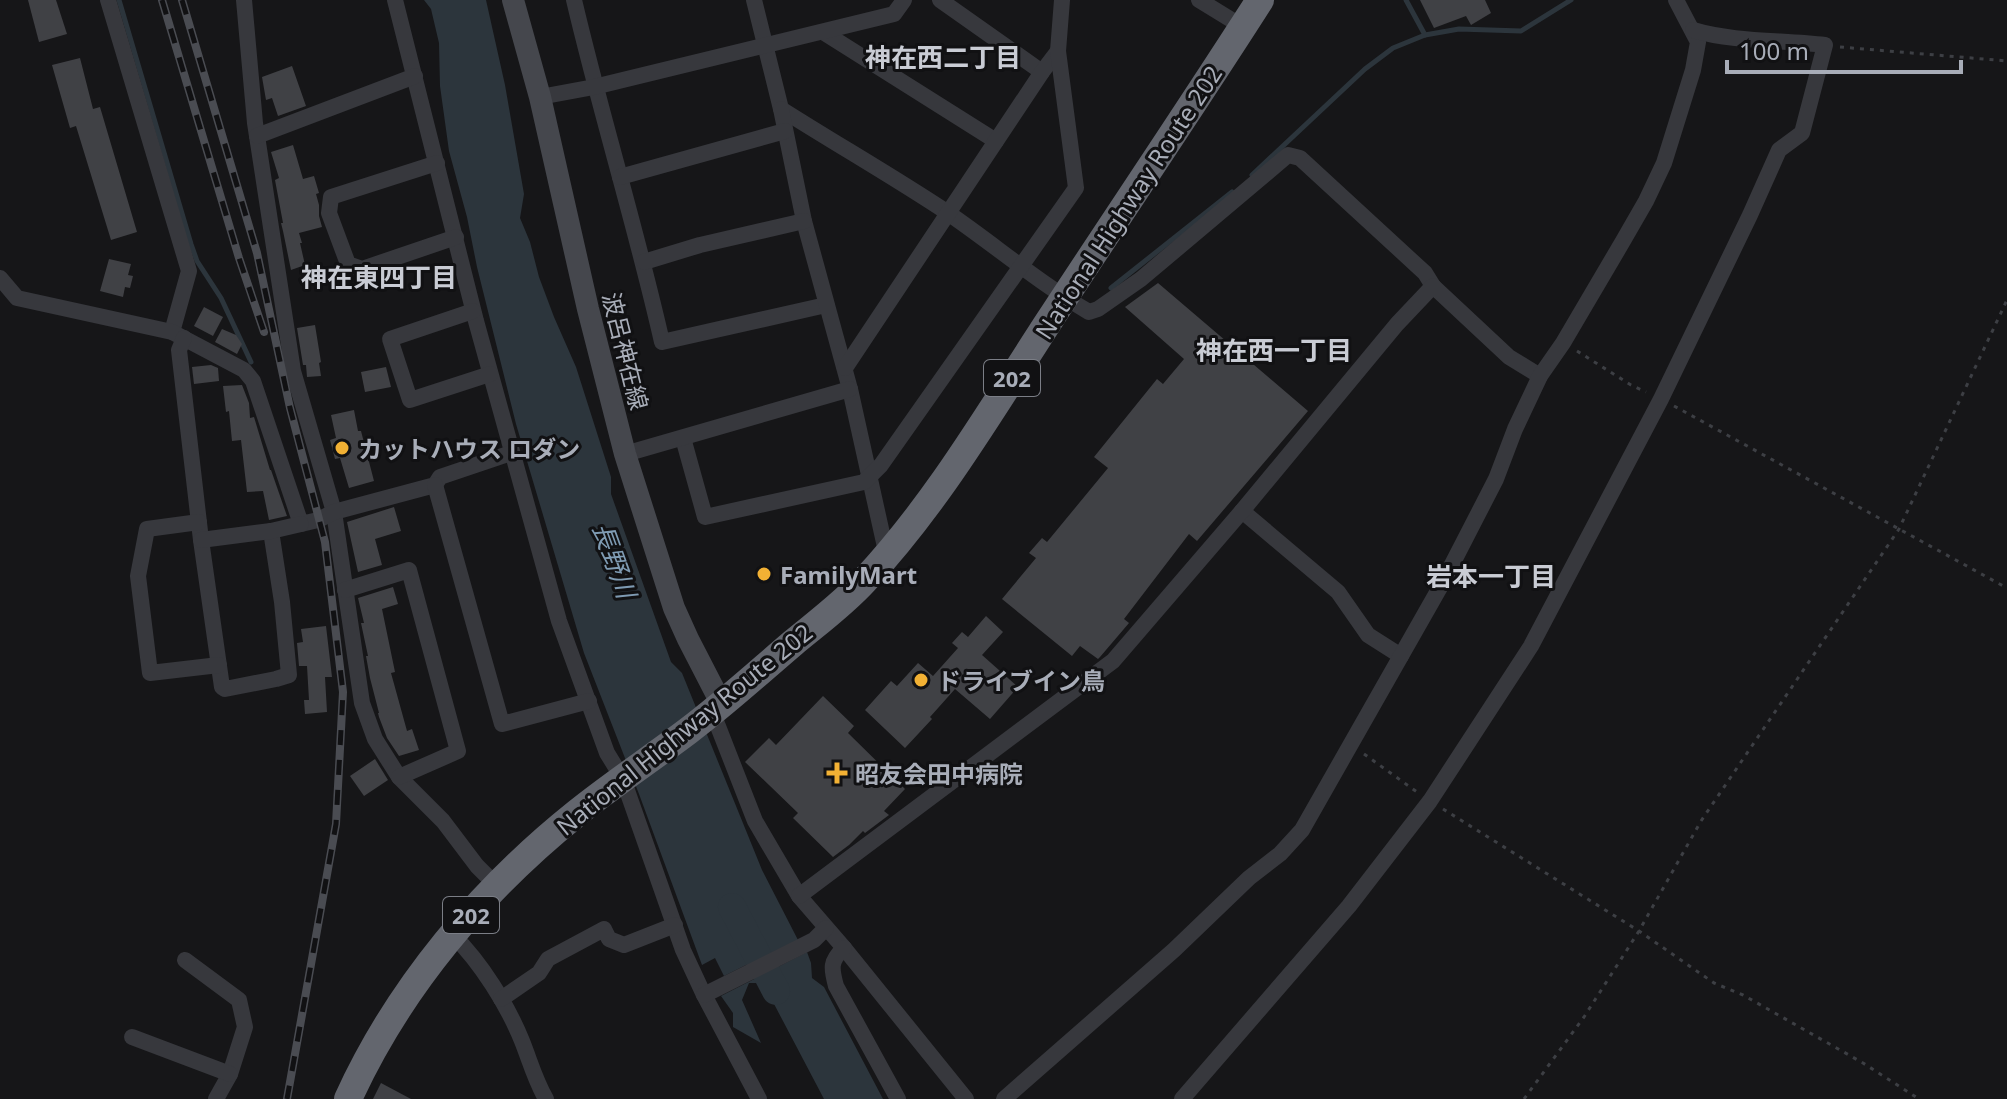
<svg xmlns="http://www.w3.org/2000/svg" width="2007" height="1099" font-family="'Noto Sans','Noto Sans JP',sans-serif">
	<style>
		.water { fill: #2c353c }
		.lines { fill: none; stroke-linecap: round; stroke-linejoin: round }
		.stream { stroke: #2c353c; stroke-width: 5 }
		.river { stroke: #2c353c; stroke-width: 28 }
		.building { fill: #404145 }
		.path { stroke: #3d3f44; stroke-width: 3; stroke-dasharray: 4 6; stroke-linecap: butt }
		.street { stroke: #37383d; stroke-width: 16 }
		.secondary { stroke: #45474d; stroke-width: 22 }
		.highway { stroke: #63666e; stroke-width: 28 }
		.rail-casing { stroke: #4a4c52; stroke-width: 8 }
		.rail { stroke: #111113; stroke-width: 5; stroke-dasharray: 15; stroke-linecap: butt }
		.poi-dot { fill: #f2b134; stroke: #111113; stroke-width: 3 }
		.labels { text-anchor: middle; dominant-baseline: central; stroke-width: 6; stroke-linejoin: round; paint-order: stroke }
		.shield { fill: #111113; stroke: #7b7e86; stroke-width: 2 }
		.shield-label { font-size: 22px; font-weight: bold; fill: #a8adb8 }
		.street-label { font-size: 24px; fill: #a8adb8; stroke: #111113 }
		.poi-label { font-size: 24px; font-weight: bold; fill: #a8adb8; stroke: #111113; text-anchor: start }
		.neighbourhood-label { font-size: 26px; font-weight: bold; fill: #c9ccd4; stroke: #111113 }
		.water-label { font-size: 26px; font-style: italic; fill: #7f9bb3; stroke: #111113 }
	</style>
	<rect width="100%" height="100%" fill="#161618"/>
	<g class="water">
		<polygon points="424,0 486,0 505,85 524,194 520,218 530,242 539,277 554,317 576,367 611,477 611,494 671,662 682,673 762,870 798,940 770,954 761,936 743,945 750,963 724,976 715,958 702,965 639,794 584,653 516,424 477,267 467,217 449,151 440,86 439,43 431,9"/>
		<polygon points="807,952 811,963 812,978 824,987 883,1099 824,1099 763,983 749,983 742,1000 761,1043 733,1027 733,1013 721,996"/>
	</g>
	<g class="lines">
		<g class="stream">
			<polyline points="119,0 191,244 197,261 221,298 251,362"/>
			<polyline points="1406,0 1425,35"/>
			<polyline points="1252,175 1365,69 1393,48 1425,35 1459,29 1521,31 1571,0"/>
			<polyline points="1111,288 1232,192"/>
		</g>
		<polyline class="river" points="732,907 776,991"/>
	</g>
	<g class="building">
		<polygon points="28,0 56,0 67,34 39,42"/>
		<polygon points="1420,0 1485,0 1491,13 1471,25 1466,16 1434,28"/>
		<polygon points="80,58 93,109 100,107 137,232 111,240 76,126 70,128 52,65"/>
		<polygon points="292,66 306,106 278,116 272,98 266,100 262,77"/>
		<polygon points="293,145 303,179 314,176 319,193 316,194 319,205 319,216 322,227 299,233 302,243 300,243 305,265 291,270 283,231 281,223 283,223 275,180 279,178 271,152"/>
		<polygon points="109,259 131,264 128,275 133,276 130,288 125,287 123,297 100,291"/>
		<polygon points="1158,283 1308,411 1197,541 1189,534 1124,619 1129,623 1100,657 1098,659 1080,646 1072,656 1002,599 1036,558 1029,553 1042,538 1047,542 1108,468 1094,457 1157,379 1163,384 1184,359 1125,307"/>
		<polygon points="204,307 223,317 213,336 194,326"/>
		<polygon points="315,325 321,362 319,363 321,376 307,377 306,365 303,365 297,328"/>
		<polygon points="222,329 236,335 242,344 237,354 215,342"/>
		<polygon points="211,365 218,368 219,381 194,384 192,367"/>
		<polygon points="386,367 391,387 365,392 361,372"/>
		<polygon points="242,385 249,403 250,418 254,417 270,470 271,470 287,516 269,520 263,491 247,492 241,440 232,441 229,411 226,412 223,386"/>
		<polygon points="354,410 358,431 361,431 374,481 349,488 340,458 335,459 330,440 336,438 331,415"/>
		<polygon points="394,507 401,531 375,539 382,565 358,572 347,522"/>
		<polygon points="393,587 398,604 382,609 395,672 391,673 407,731 412,729 419,750 399,756 387,738 379,717 378,713 379,713 370,678 366,656 368,656 361,623 364,623 358,598"/>
		<polygon points="986,616 1003,632 982,655 1018,687 990,719 955,689 930,717 932,719 905,748 865,710 891,681 897,686 918,663 933,676 958,648 952,643 962,632 968,637"/>
		<polygon points="326,626 332,677 325,677 327,712 305,714 304,700 309,700 307,666 299,666 297,643 303,642 301,629"/>
		<polygon points="823,696 854,726 848,733 905,789 884,811 889,815 865,833 863,831 849,845 833,857 793,818 798,813 745,762 769,738 776,745"/>
		<polygon points="375,759 388,780 364,796 350,776"/>
		<polygon points="381,1083 411,1099 373,1099"/>
	</g>
	<g class="lines">
		<g class="path">
			<polyline points="1840,47 2007,61"/>
			<polyline points="1577,351 1631,385 1646,392"/>
			<polyline points="1674,406 2007,588"/>
			<polyline points="1364,754 1417,792"/>
			<polyline points="1443,809 1639,931 1714,983 1743,995 1863,1063 1919,1099"/>
			<polyline points="1524,1099 1584,1017 1639,931 1701,821 1899,529 2007,300"/>
		</g>
		<g class="street">
			<polyline points="108,0 189,271 172,332"/>
			<polyline points="244,0 255,123 293,371 334,512 362,703 375,739 399,777 443,821 477,866 496,885"/>
			<polyline points="395,0 476,321 559,621 607,753 623,779 683,950 703,993 759,1099"/>
			<path d="M574 0C601 115 636 227 662 342L826 305"/>
			<path d="M754 0 781 109C836 144 894 177 948 213 996 246 1039 283 1089 312L1098 309 1141 279 1288 155 1300 158 1425 273 1433 286"/>
			<polyline points="940,0 1042,72"/>
			<polyline points="1199,0 1243,27"/>
			<polyline points="823,32 996,141"/>
			<polyline points="540,97 594,87 894,14 904,0"/>
			<polyline points="781,109 804,221 850,389 887,556"/>
			<polyline points="257,136 415,76"/>
			<polyline points="437,163 331,197 329,213 348,264 362,269 456,237"/>
			<polyline points="620,177 785,131"/>
			<polyline points="644,262 700,245 804,221"/>
			<polyline points="0,278 17,298 172,332 244,370 253,381 301,524 318,520 334,512 435,485 440,477 511,453"/>
			<polyline points="473,311 390,339 410,400 490,374"/>
			<polyline points="184,338 179,350 201,540 222,687 225,689 276,679 289,675 282,602 271,531"/>
			<polyline points="845,368 1042,72 1058,51"/>
			<polyline points="683,438 705,517 864,482 881,465 1076,188 1058,51 1062,0"/>
			<polyline points="625,454 850,389"/>
			<polyline points="435,485 502,724 589,701"/>
			<polyline points="1242,511 1338,592 1368,635 1401,656"/>
			<polyline points="199,522 147,529 138,576 150,673 219,665"/>
			<polyline points="201,540 271,531 301,524"/>
			<polyline points="345,590 409,570 458,751 399,777"/>
			<polyline points="712,711 755,821 799,896 844,948 966,1099"/>
			<polyline points="799,896 1113,661 1242,511 1397,324 1433,286 1509,357 1540,376"/>
			<path d="M453 935C481 963 507 1004 522 1041 530 1061 535 1080 546 1099"/>
			<path d="M844 948C830 961 831 968 836 986L898 1099"/>
			<polyline points="185,960 239,1000 245,1027 230,1074 216,1099"/>
			<polyline points="704,995 814,940 826,928"/>
			<polyline points="501,999 539,973 548,959 604,929 609,939 624,945 675,925"/>
			<polyline points="132,1037 230,1074"/>
			<polyline points="1004,1099 1174,950 1249,878 1280,854 1302,830 1443,582 1496,479 1515,429 1540,376 1563,343 1623,241 1646,201 1664,163 1693,70 1698,42 1676,0"/>
			<path d="M1182 1099 1349 906 1430 801 1531 646 1661 399 1750 215 1779 150 1802 133 1825 45C1782 40 1733 42 1693 30"/>
		</g>
		<polyline class="secondary" points="513,0 540,97 588,309 625,454 674,608 688,639 721,703"/>
		<path class="highway" d="M348 1099C399 987 482 889 577 813 613 784 651 759 688 731 724 704 759 672 793 643 817 623 843 604 864 581 937 503 991 410 1049 321 1119 214 1191 108 1260 0"/>
		<g class="rail-casing">
			<g id="rail">
				<polyline points="162,0 239,258 264,332"/>
				<polyline points="182,0 257,253 290,408 325,542 343,692 336,824 287,1099"/>
			</g>
		</g>
		<use href="#rail" class="rail"/>
	</g>
	<g class="poi-dot">
		<circle cx="342" cy="448" r="8"/>
		<circle cx="764" cy="574" r="8"/>
		<circle cx="921" cy="680" r="8"/>
		<path d="M833 761h8v8h8v8h-8v8h-8v-8h-8v-8h8z"/>
	</g>
	<g class="labels">
		<g class="shield">
			<rect x="984" y="360" width="56" height="36" rx="6"/>
			<rect x="443" y="897" width="56" height="36" rx="6"/>
		</g>
		<g class="shield-label">
			<text x="1012" y="378">202</text>
			<text x="471" y="915">202</text>
		</g>
		<g class="street-label">
			<text transform="translate(1128 202) rotate(-57)">National Highway Route 202</text>
			<text transform="translate(626 351) rotate(76)">波呂神在線</text>
			<text transform="translate(684 729) rotate(-39)">National Highway Route 202</text>
		</g>
		<g class="poi-label">
			<text x="358" y="448">カットハウス ロダン</text>
			<text x="780" y="574">FamilyMart</text>
			<text x="937" y="680">ドライブイン鳥</text>
			<text x="855" y="773">昭友会田中病院</text>
		</g>
		<g class="neighbourhood-label">
			<text x="943" y="57">神在西二丁目</text>
			<text x="379" y="277">神在東四丁目</text>
			<text x="1274" y="350">神在西一丁目</text>
			<text x="1491" y="576">岩本一丁目</text>
		</g>
		<g class="water-label">
			<text transform="translate(615 560) rotate(70)">長野川</text>
		</g>
	</g>
	<path d="M1727 60v12h234v-12" fill="none" stroke="#a8adb8" stroke-width="4"/>
	<text x="1739" y="60" font-size="24" fill="#a8adb8" stroke="#111113" stroke-width="6" paint-order="stroke">100 m</text>
</svg>
